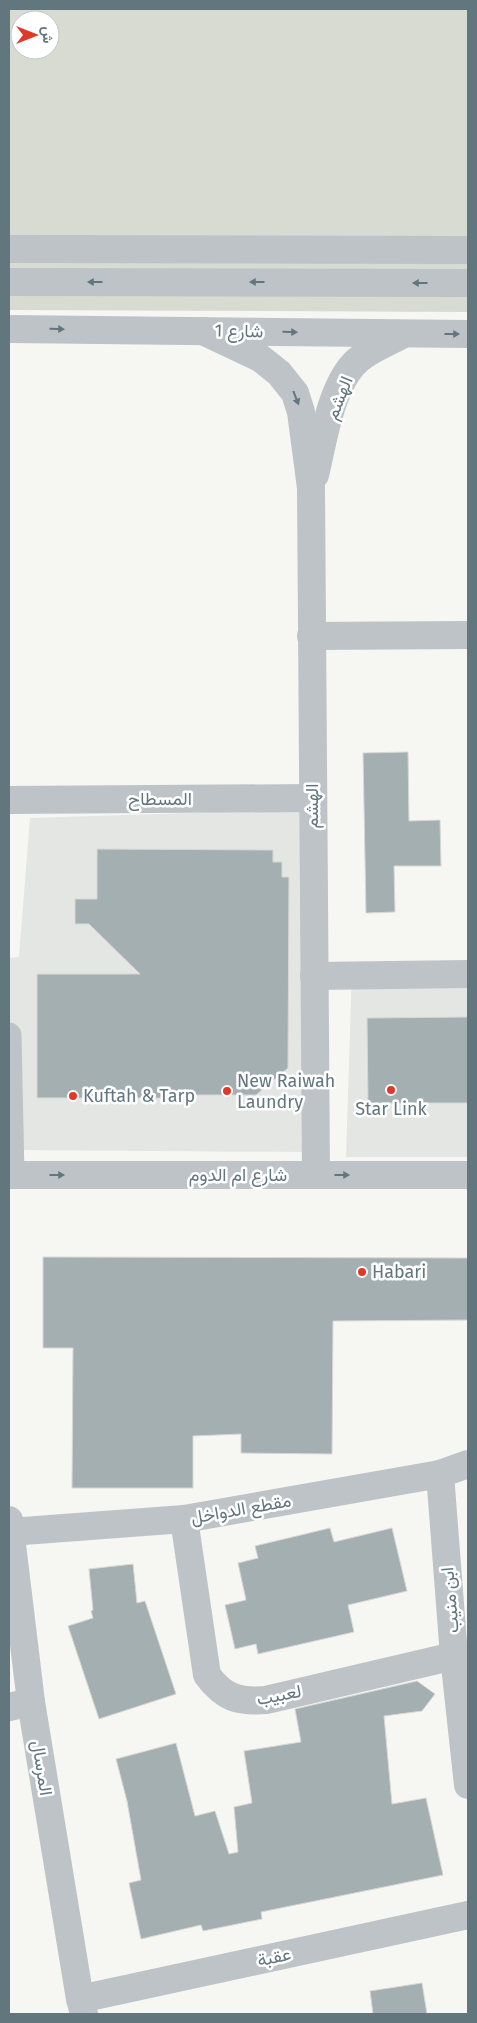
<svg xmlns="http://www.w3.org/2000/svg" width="477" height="2023" font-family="'Fira Sans',Vazirmatn,sans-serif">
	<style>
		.built { fill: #e4e6e4 }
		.green { fill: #d7dbd2; fill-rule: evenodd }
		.building { fill: #a4afb2; stroke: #d8d7d5 }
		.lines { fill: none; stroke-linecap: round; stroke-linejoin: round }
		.pedestrian { stroke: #bdc3c6; stroke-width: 25 }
		.minor { stroke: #bdc3c6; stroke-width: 28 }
		.tertiary { stroke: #bdc3c6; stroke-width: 28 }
		.oneway { fill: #62767e }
		.poi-dot { fill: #e03829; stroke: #fff; stroke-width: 2 }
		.labels { text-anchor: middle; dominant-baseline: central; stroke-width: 5; stroke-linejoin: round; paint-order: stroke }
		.street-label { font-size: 18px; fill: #62767e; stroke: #fff }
		.poi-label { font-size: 18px; fill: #62767e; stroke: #fff; text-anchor: start }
	</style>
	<rect width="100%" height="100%" fill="#f6f6f3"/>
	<g class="built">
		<polygon points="317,809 311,1152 9,1150 9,958 19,957 30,818"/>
		<polygon points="352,970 468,970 468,1157 346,1157"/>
	</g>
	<path class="green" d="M9 9H468V312L9 310ZM20 20H50V50H20Z"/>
	<g class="building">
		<polygon points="408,752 409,821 440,820 441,866 394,866 395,912 366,913 363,753"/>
		<polygon points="97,849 273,850 273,862 282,862 282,877 289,877 288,1068 256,1095 164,1095 164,1098 37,1098 37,974 140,974 89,924 75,924 75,899 97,899"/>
		<polygon points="468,1017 468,1103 368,1103 367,1018"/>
		<polygon points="43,1257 468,1258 468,1320 333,1321 332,1454 241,1453 241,1434 193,1436 193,1488 72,1488 73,1348 43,1348"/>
		<polygon points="330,1528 334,1542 392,1528 407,1591 348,1605 354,1632 258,1654 256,1644 235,1649 225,1605 246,1600 238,1563 258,1558 255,1546"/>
		<polygon points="133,1564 137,1603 145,1601 176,1694 99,1719 68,1626 93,1618 91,1611 93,1610 89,1569"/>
		<polygon points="417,1681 435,1694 422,1711 384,1716 392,1804 426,1798 443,1875 261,1912 262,1919 203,1931 201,1925 141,1939 129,1883 141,1880 127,1801 116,1759 176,1743 195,1816 215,1811 229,1854 238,1852 234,1807 252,1803 244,1751 301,1742 295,1709"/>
		<polygon points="422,1983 427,2014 373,2014 370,1991"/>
	</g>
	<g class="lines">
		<polyline class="pedestrian" points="9,1035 12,1175"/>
		<g class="minor">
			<polyline points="9,249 468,250"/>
			<polyline points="9,282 468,283"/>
			<polyline points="9,329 468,334"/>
			<polyline points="203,331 260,358 279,373 295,393 301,412 311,488 316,1175"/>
			<path d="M315 475C323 442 331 383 358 360 370 349 387 343 402 335"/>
			<polyline points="311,636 468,635"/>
			<polyline points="9,800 312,798"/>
			<polyline points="314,976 468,974"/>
			<polyline points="440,1474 454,1656 468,1785"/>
			<path d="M184 1519 207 1675C224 1698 238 1702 266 1700L454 1656"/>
			<polyline points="9,1520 31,1702 80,1999 84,2014"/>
			<polyline points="10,1532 184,1519 440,1474 468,1464"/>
			<polyline points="9,1707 31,1702"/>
			<polyline points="80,1999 468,1915"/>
		</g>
		<polyline class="tertiary" points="9,1175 468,1175"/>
	</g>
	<defs><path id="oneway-solid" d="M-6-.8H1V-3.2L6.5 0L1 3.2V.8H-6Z" transform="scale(1.25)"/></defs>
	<g class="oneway">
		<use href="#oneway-solid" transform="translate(95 282) rotate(-180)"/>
		<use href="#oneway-solid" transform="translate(257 282) rotate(-180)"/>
		<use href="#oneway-solid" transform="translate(420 283) rotate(-180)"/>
		<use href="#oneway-solid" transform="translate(57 329) rotate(1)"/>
		<use href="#oneway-solid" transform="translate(290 332) rotate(1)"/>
		<use href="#oneway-solid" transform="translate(452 334)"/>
		<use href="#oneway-solid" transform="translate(296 398) rotate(69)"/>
		<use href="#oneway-solid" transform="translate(57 1175)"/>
		<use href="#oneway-solid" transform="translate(342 1175)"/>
	</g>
	<g class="poi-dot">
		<circle cx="391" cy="1090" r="5"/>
		<circle cx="227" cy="1091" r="5"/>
		<circle cx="73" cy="1096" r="5"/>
		<circle cx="362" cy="1272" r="5"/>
	</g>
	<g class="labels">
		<g class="street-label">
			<text transform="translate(239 331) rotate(1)">شارع 1</text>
			<text transform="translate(339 398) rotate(-68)">الهشم</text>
			<text x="160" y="799">المسطاح</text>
			<text transform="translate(312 806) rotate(-90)">الهشم</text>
			<text x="238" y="1175">شارع ام الدوم</text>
			<text transform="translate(241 1509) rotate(-10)">مقطع الدواخل</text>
			<text transform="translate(450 1600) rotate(-95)">ابن منيب</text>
			<text transform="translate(279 1695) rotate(-11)">لعبيب</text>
			<text transform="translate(42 1768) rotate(81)">المرسال</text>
			<text transform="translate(274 1957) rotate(-12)">عقبة</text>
		</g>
		<g class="poi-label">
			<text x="237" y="1081">New Raiwah<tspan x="237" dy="21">Laundry</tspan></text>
			<text x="83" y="1096">Kuftah &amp; Tarp</text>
			<text x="391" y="1109" text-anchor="middle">Star Link</text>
			<text x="372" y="1272">Habari</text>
		</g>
	</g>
	<rect width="477" height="2023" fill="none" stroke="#62767e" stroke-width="20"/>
	<g transform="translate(35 35) rotate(90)"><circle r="24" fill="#ffffff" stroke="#c0c8cb"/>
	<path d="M0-4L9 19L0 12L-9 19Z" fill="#e03829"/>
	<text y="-8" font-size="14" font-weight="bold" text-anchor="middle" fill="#62767e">ش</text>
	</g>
</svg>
